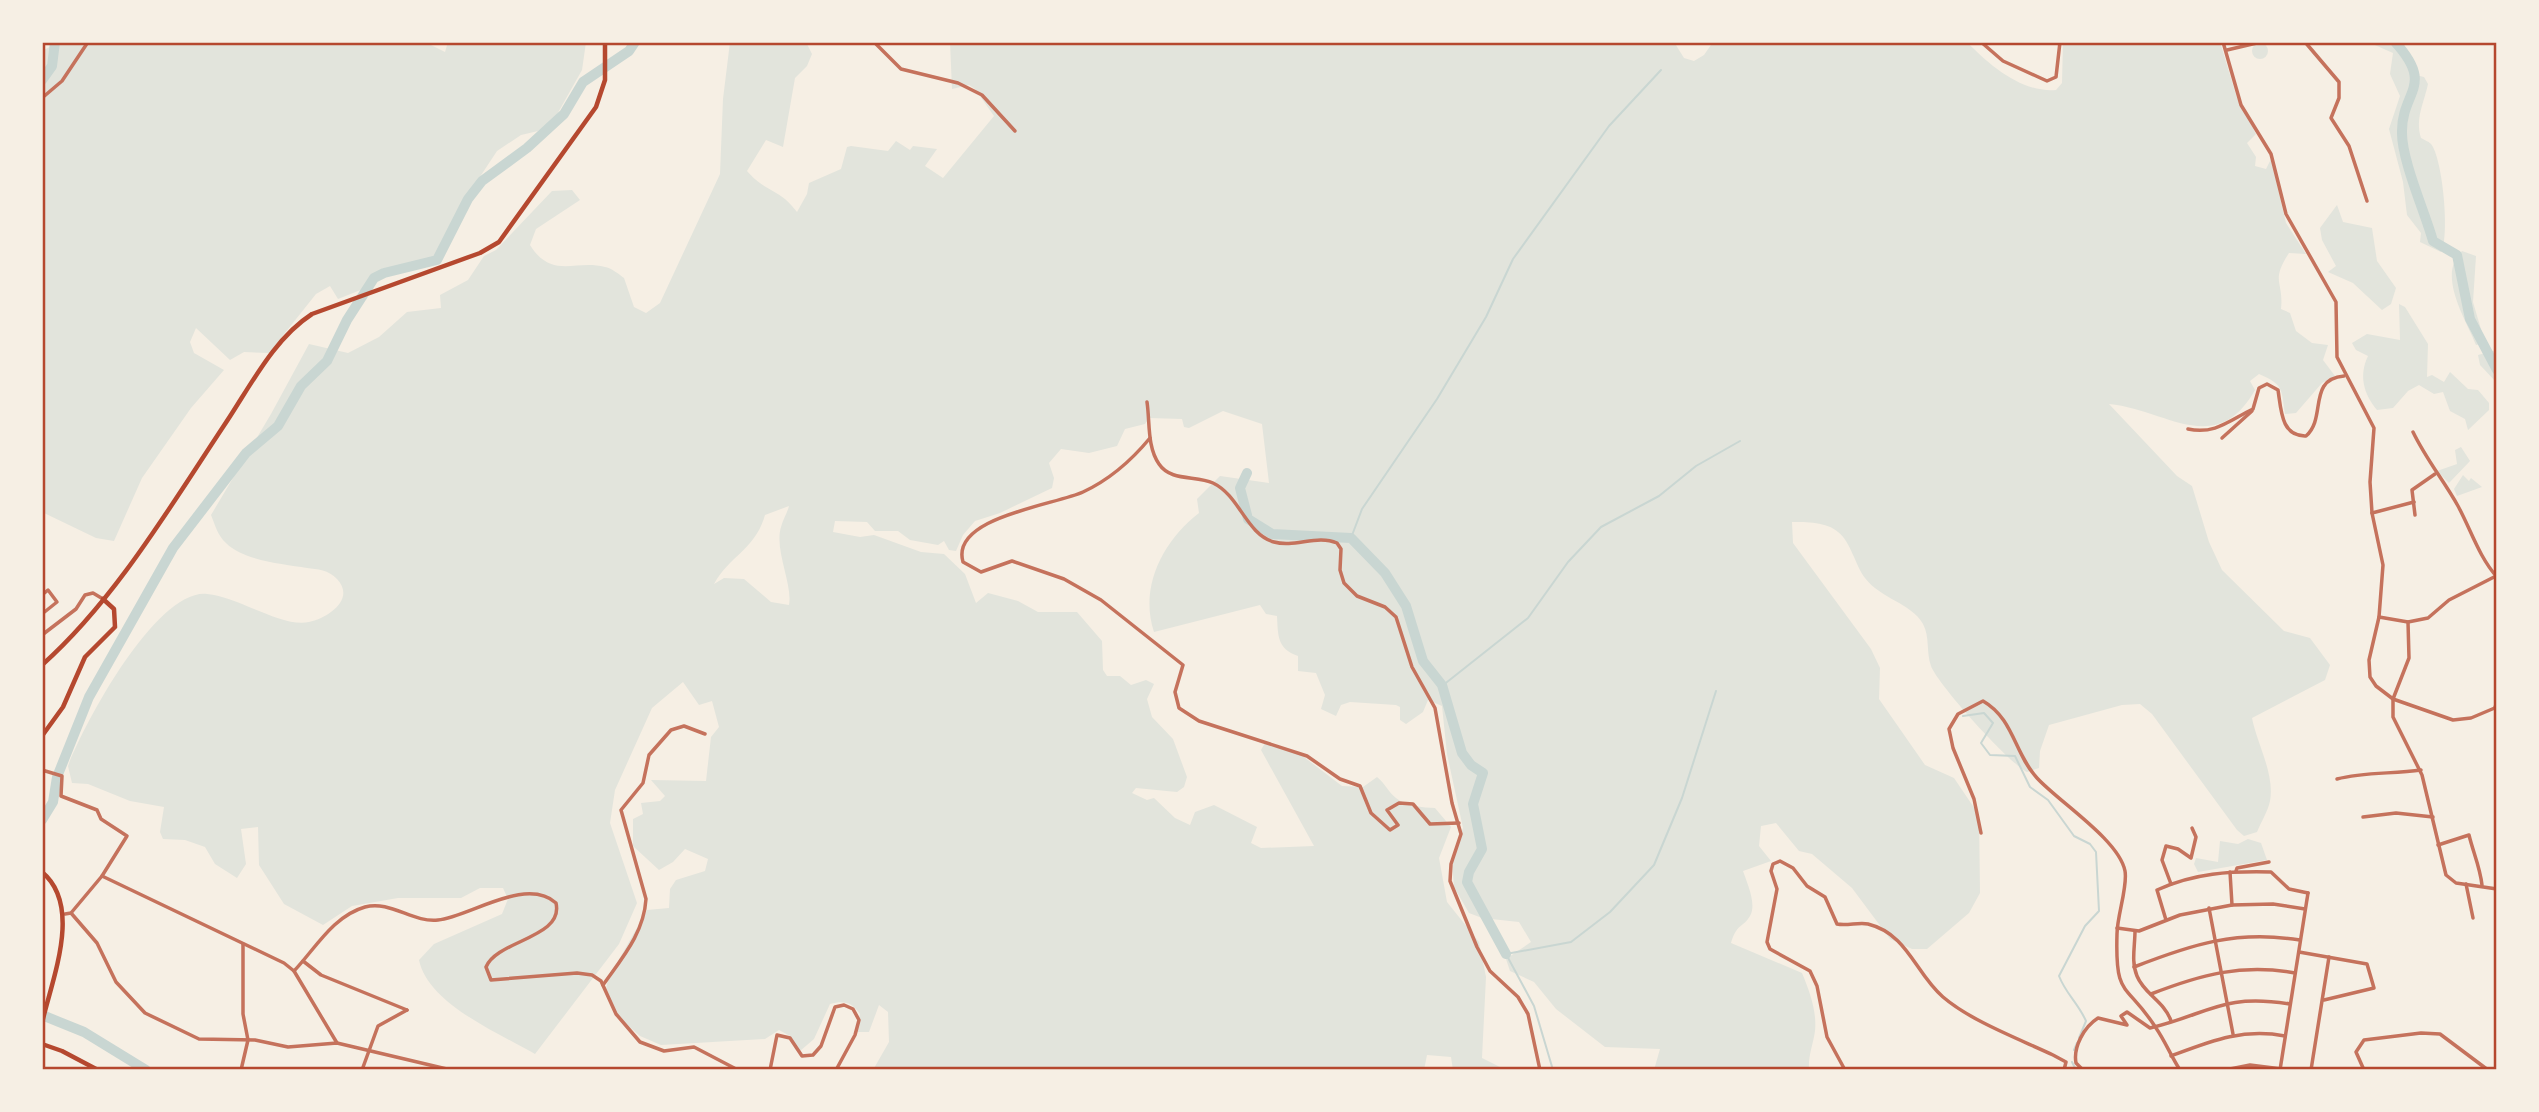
<svg xmlns="http://www.w3.org/2000/svg" width="2539" height="1112" font-family="'Fira Sans Condensed',sans-serif">
	<style>
		.green { fill: #e2e4dc; fill-rule: evenodd }
		.lines { fill: none; stroke-linecap: round; stroke-linejoin: round }
		.stream { stroke: #c9d6d2; stroke-width: 2 }
		.river { stroke: #c9d6d2; stroke-width: 10 }
		.minor { stroke: #c5725c; stroke-width: 3.5 }
		.tertiary { stroke: #c5725c; stroke-width: 3.5 }
		.secondary { stroke: #b5482f; stroke-width: 4.5 }
		.neatline { fill: none; stroke: #b5482f; stroke-width: 2.5 }
	</style>
	<rect width="100%" height="100%" fill="#f6efe4"/>
	<g class="green">
		<polygon points="59,42 425,42 445,52 448,42 586,42 582,70 555,118 538,131 521,135 497,151 466,198 435,258 383,271 372,276 363,289 338,299 330,286 316,294 269,353 244,352 230,360 196,328 190,342 194,353 224,370 191,408 142,478 114,541 96,538 42,512 42,51"/>
		<path d="M730 42H806L812 54 807 66 795 78 783 147 766 140 747 171C766 193 779 188 797 212L807 194 809 183 841 169 847 147 851 146 888 151 896 141 910 150 913 146 937 149 925 166 943 178 994 116 975 89 969 85 952 89 950 42H1674L1684 58 1694 61 1704 55 1713 42H1967C1989 65 2022 93 2056 90L2062 83 2063 42H2220L2237 98 2256 134 2247 143 2256 157 2255 166 2266 169 2271 159 2286 223 2306 254 2289 253C2270 282 2284 281 2281 309L2290 313 2296 331 2312 343 2328 345 2323 360 2335 376 2322 383 2296 413 2285 414C2281 388 2284 385 2259 374L2250 381 2255 390C2216 459 2165 409 2109 404L2177 476 2192 486 2209 542 2222 570 2284 631 2310 638 2330 665 2325 680 2252 718C2257 744 2275 774 2270 801 2268 811 2261 822 2257 832L2244 836 2237 830 2152 714 2140 704 2122 705 2049 725 2040 751 2039 768 2027 772C2010 764 1938 685 1931 666 1926 652 1930 637 1923 624 1911 603 1881 599 1865 578 1855 565 1851 542 1838 532 1827 522 1806 522 1792 522L1793 543 1871 649 1880 668 1879 699 1925 765 1954 778 1979 815 1980 893 1969 913 1927 949H1912L1890 939 1852 888 1812 854 1799 851 1776 823 1761 826 1759 846 1771 861 1743 871C1747 883 1757 904 1750 916 1743 928 1737 923 1731 943L1802 973C1810 992 1817 1012 1815 1031 1813 1045 1808 1056 1809 1070H1654L1660 1049 1605 1047 1556 1009 1534 982 1510 971 1506 959 1531 942 1519 922 1482 918 1469 913 1454 887 1452 860 1463 828 1447 754 1442 706 1428 700 1423 712 1406 724 1400 720V707L1396 705 1350 702 1341 705 1336 716 1321 709 1325 695 1316 673 1298 671V656C1277 649 1278 635 1277 616L1266 614 1260 605 1154 632C1139 587 1163 541 1199 513L1197 499 1220 476 1269 483 1262 424 1223 411 1189 428 1184 427 1182 419 1149 418 1145 424 1125 429 1117 446 1089 453 1061 449 1049 463 1054 478 1052 488 1000 513 975 521 963 535 956 551 949 550 944 541 938 545 910 540 898 531H875L867 522 835 521 833 532 860 537 874 535 921 552 944 554 965 574 976 603 988 593 1018 601 1038 612H1077L1102 641 1103 670 1107 676H1120L1131 685 1146 680 1154 684 1147 699 1152 717 1173 739 1187 777 1184 787 1177 792 1136 788 1132 793 1147 800 1154 798 1175 818 1190 825 1195 812 1214 805 1257 827 1251 843 1261 848 1314 846 1261 750 1265 743 1300 754 1342 786 1363 787 1377 777C1385 783 1388 792 1396 798 1404 805 1424 808 1435 808L1451 827 1439 858 1447 902 1479 942 1486 977 1482 1058 1504 1069 1520 1070H1453L1451 1057 1427 1055 1424 1070H873L889 1042 888 1012 879 1005 869 1032H857L860 1014C852 1002 844 1000 830 1004L814 1039 800 1051 795 1049 790 1036 779 1030 765 1039 661 1045 640 1036 624 1022 611 1005 606 989 608 979 647 910 669 908 670 889 676 880 705 871 708 859 685 849 673 862 659 870 633 846V819L643 814 641 803 660 801 665 796 651 780 706 781 711 737 719 727 712 701 699 705 683 682 652 708 615 790 610 823 637 903 619 944 535 1054C499 1033 428 1004 419 960L434 944 502 914 508 899 503 888H480L461 898H398L352 906 323 925 284 904 259 865 258 827 241 829 246 864 237 878 215 864 205 847 185 840 163 839 160 832 164 807 130 801 88 784 72 783 68 766C84 724 156 589 207 594 239 597 282 628 309 622 328 618 356 599 337 579 329 570 317 569 307 568 283 564 244 561 226 543 218 536 215 525 211 515L271 414 309 344 348 353 379 337 407 312 441 308 440 295 468 280 484 256 496 250 552 191 572 190 580 200 536 229 530 245C552 280 575 259 605 267 611 268 619 274 624 278L634 307 646 313 660 303 720 174 723 99ZM789 506C787 514 783 519 781 527 774 550 793 584 789 605L771 602 744 579 724 578 714 584C730 555 755 550 765 515Z"/>
		<path d="M2368 42H2405L2403 56 2411 74 2424 77 2428 84C2424 103 2415 118 2421 138 2424 140 2428 141 2431 144 2443 159 2450 238 2441 252L2420 242 2421 233 2407 215 2403 182 2389 129 2400 96 2390 74 2393 53Z"/>
		<circle cx="2260" cy="51" r="8"/>
		<polygon points="2337,205 2343,222 2372,228 2377,261 2396,288 2391,304 2382,310 2353,283 2328,272 2336,266 2322,240 2320,228"/>
		<path d="M2462 251 2476 256 2473 302 2485 343 2476 345C2467 321 2436 275 2462 251Z"/>
		<path d="M2399 304 2405 307 2428 344 2427 377 2432 375 2444 382 2450 372 2468 389 2478 390 2489 403V410L2468 430 2465 419 2450 411 2443 392 2434 394 2419 385 2408 391 2393 408 2377 410C2363 393 2359 375 2368 356L2356 350 2352 343 2367 334 2400 340Z"/>
		<polygon points="2493,351 2497,352 2497,383 2480,365 2478,355"/>
		<polygon points="2461,447 2470,461 2449,483 2437,471 2457,464 2455,450"/>
		<polygon points="2463,475 2469,481 2471,478 2482,487 2457,496 2454,489"/>
		<polygon points="2248,839 2261,843 2267,860 2198,872 2194,864 2196,858 2218,862 2220,841 2238,844"/>
	</g>
	<g class="lines">
		<g class="stream">
			<polyline points="1351,538 1362,509 1437,399 1486,317 1513,259 1609,126 1661,70"/>
			<polyline points="1442,686 1528,618 1568,562 1601,527 1659,496 1696,466 1740,441"/>
			<path d="M1963 716 1984 713 1993 723 1981 743 1990 755 2015 756 2030 787 2048 800 2074 836 2090 844 2096 852 2099 911 2085 926 2059 976C2066 994 2078 1003 2086 1021L2079 1038"/>
			<polyline points="2074,1050 2077,1043"/>
			<polyline points="2072,1062 2076,1070"/>
			<polyline points="1553,1070 1534,1006 1506,954 1571,942 1610,912 1654,865 1682,798 1716,691"/>
		</g>
		<g class="river">
			<path d="M2395 42C2435 86 2402 91 2402 131 2401 159 2425 212 2433 241L2457 255 2470 319 2497 370"/>
			<polyline points="42,80 52,66 55,42"/>
			<polyline points="1247,473 1240,488 1248,519 1272,534 1351,538 1385,573 1406,606 1423,661 1442,685 1462,753 1471,765 1483,773 1473,804 1482,849 1469,872 1467,882 1506,954"/>
			<polyline points="42,820 53,802 57,777 89,697 173,548 246,453 278,426 301,386 327,361 347,320 374,278 384,273 437,260 468,199 482,181 527,148 564,114 583,82 629,51 635,42"/>
			<polyline points="42,1015 84,1032 146,1070"/>
		</g>
		<g class="minor">
			<polyline points="2305,42 2339,82 2339,98 2331,118 2349,146 2367,201"/>
			<polyline points="2227,50 2261,42"/>
			<polyline points="42,98 62,81 88,42"/>
			<path d="M1147 402C1150 422 1147 447 1159 464 1171 482 1196 475 1213 483 1240 496 1246 534 1274 542 1295 548 1317 534 1337 543L1341 549 1340 570 1344 583 1357 596 1385 607 1396 617 1412 667 1435 708 1452 803 1461 834 1451 864 1450 881 1477 947 1490 971 1518 997 1528 1014 1540 1070"/>
			<path d="M2188 429C2215 435 2230 420 2253 409L2259 388 2267 384 2278 390C2281 409 2281 437 2306 436 2327 418 2307 379 2344 376"/>
			<path d="M2413 432C2426 459 2444 481 2458 506 2471 530 2479 557 2497 577"/>
			<path d="M1150 438C1131 461 1111 479 1083 492 1055 505 950 517 963 562L981 572 1012 561 1064 579 1101 600 1183 665 1175 692 1179 708 1199 721 1307 756 1340 779 1360 786 1371 813 1390 830 1398 825 1387 810 1399 803 1413 804 1430 824 1459 823"/>
			<polyline points="2222,438 2252,411"/>
			<polyline points="2372,513 2414,502"/>
			<polyline points="2415,515 2412,490 2435,474"/>
			<polyline points="42,595 48,590 57,602 42,614"/>
			<polyline points="2379,617 2408,622 2428,618 2449,600 2496,576"/>
			<polyline points="2408,622 2409,658 2393,699 2393,717 2422,775 2446,875 2456,883 2497,889"/>
			<polyline points="42,635 76,609 85,595 93,593 103,599"/>
			<polyline points="2495,708 2497,700"/>
			<polyline points="42,770 62,776 61,796 97,810 101,819 127,836 102,876 71,913 65,914"/>
			<path d="M2337 779C2363 772 2393 774 2421 770"/>
			<polyline points="2363,817 2396,813 2433,817"/>
			<path d="M1981 833 1974 799 1953 748 1949 729 1958 714 1983 701C2014 719 2014 753 2037 778 2059 802 2119 840 2125 871 2128 886 2117 916 2117 934 2115 1000 2126 981 2156 1028 2165 1041 2171 1056 2180 1070"/>
			<path d="M2438 845 2469 835C2473 852 2480 867 2482 885"/>
			<polyline points="2236,871 2237,868 2269,862"/>
			<polyline points="2230,872 2232,905"/>
			<polyline points="102,876 284,963 294,971 337,1043"/>
			<polyline points="2171,884 2162,860 2166,846 2178,849 2191,858 2196,837 2192,828"/>
			<polyline points="2466,884 2473,918"/>
			<polyline points="2209,908 2233,1034"/>
			<polyline points="71,913 97,943 116,982 145,1013 199,1039 255,1040 288,1047 337,1043 451,1070"/>
			<path d="M2166 920 2157 890C2194 873 2230 871 2271 872L2289 889 2308 893"/>
			<polyline points="2117,928 2139,931 2180,915 2232,905 2273,904 2305,909"/>
			<path d="M2135 931C2135 946 2131 962 2137 976 2144 994 2165 1002 2171 1021"/>
			<polyline points="2299,952 2367,964 2374,988 2324,1000"/>
			<polyline points="303,961 321,975 407,1010"/>
			<path d="M2134 967C2193 944 2236 930 2300 940"/>
			<path d="M294 971C315 949 333 916 365 907 390 900 413 923 438 920 469 917 526 876 556 903 564 938 497 940 486 967L491 980 577 973 592 975 601 981 616 1014 640 1042 664 1051 694 1047 738 1070"/>
			<path d="M603 985C622 958 644 933 646 899L621 810 643 783 649 755 671 730 684 726 705 734"/>
			<path d="M2151 994C2200 975 2242 963 2295 973"/>
			<path d="M2171 1056C2211 1041 2242 1028 2285 1036"/>
			<polyline points="241,1070 248,1040 243,1014 243,944"/>
			<polyline points="362,1070 378,1026 407,1010"/>
			<polyline points="770,1070 777,1035 790,1038 802,1056 813,1055 821,1046 835,1007 844,1005 853,1009 859,1020 855,1035 836,1070"/>
			<path d="M1845 1070 1827 1037 1817 986 1810 971 1770 949 1767 942 1777 889 1771 871 1773 864 1780 861 1793 868 1807 886 1825 897 1837 924C1847 926 1859 922 1868 924 1908 934 1915 973 1943 997 1971 1021 2019 1039 2053 1055L2066 1062 2064 1070"/>
			<path d="M2083 1070 2076 1063C2073 1047 2084 1027 2098 1018L2127 1025 2121 1016 2127 1012 2150 1028C2209 1014 2222 993 2290 1004"/>
			<polyline points="2225,1070 2250,1065 2289,1070"/>
			<polyline points="2311,1070 2329,957"/>
			<polyline points="2364,1070 2356,1052 2364,1040 2421,1033 2440,1034 2488,1070"/>
		</g>
		<g class="tertiary">
			<polyline points="874,42 901,69 958,83 982,95 1015,131"/>
			<polyline points="1981,42 2003,61 2047,81 2056,77 2060,42"/>
			<polyline points="2223,42 2241,105 2271,154 2286,214 2336,302 2337,357 2374,428 2370,482 2372,513 2383,565 2379,617 2369,660 2370,677 2376,686 2393,699 2453,720 2471,718 2497,707"/>
			<polyline points="2280,1070 2308,893"/>
		</g>
		<g class="secondary">
			<path d="M42 665C114 601 170 507 223 427 249 389 272 340 312 314L480 253 499 242 596 107 605 80V42"/>
			<polyline points="42,736 63,707 85,657 115,627 114,609 103,599"/>
			<path d="M42 872C83 906 52 979 42 1023"/>
			<polyline points="42,1044 62,1051 98,1070"/>
		</g>
	</g>
	<rect width="2539" height="1112" fill="none" stroke="#f6efe4" stroke-width="88"/>
	<rect x="44" y="44" width="2451" height="1024" class="neatline"/>
</svg>
